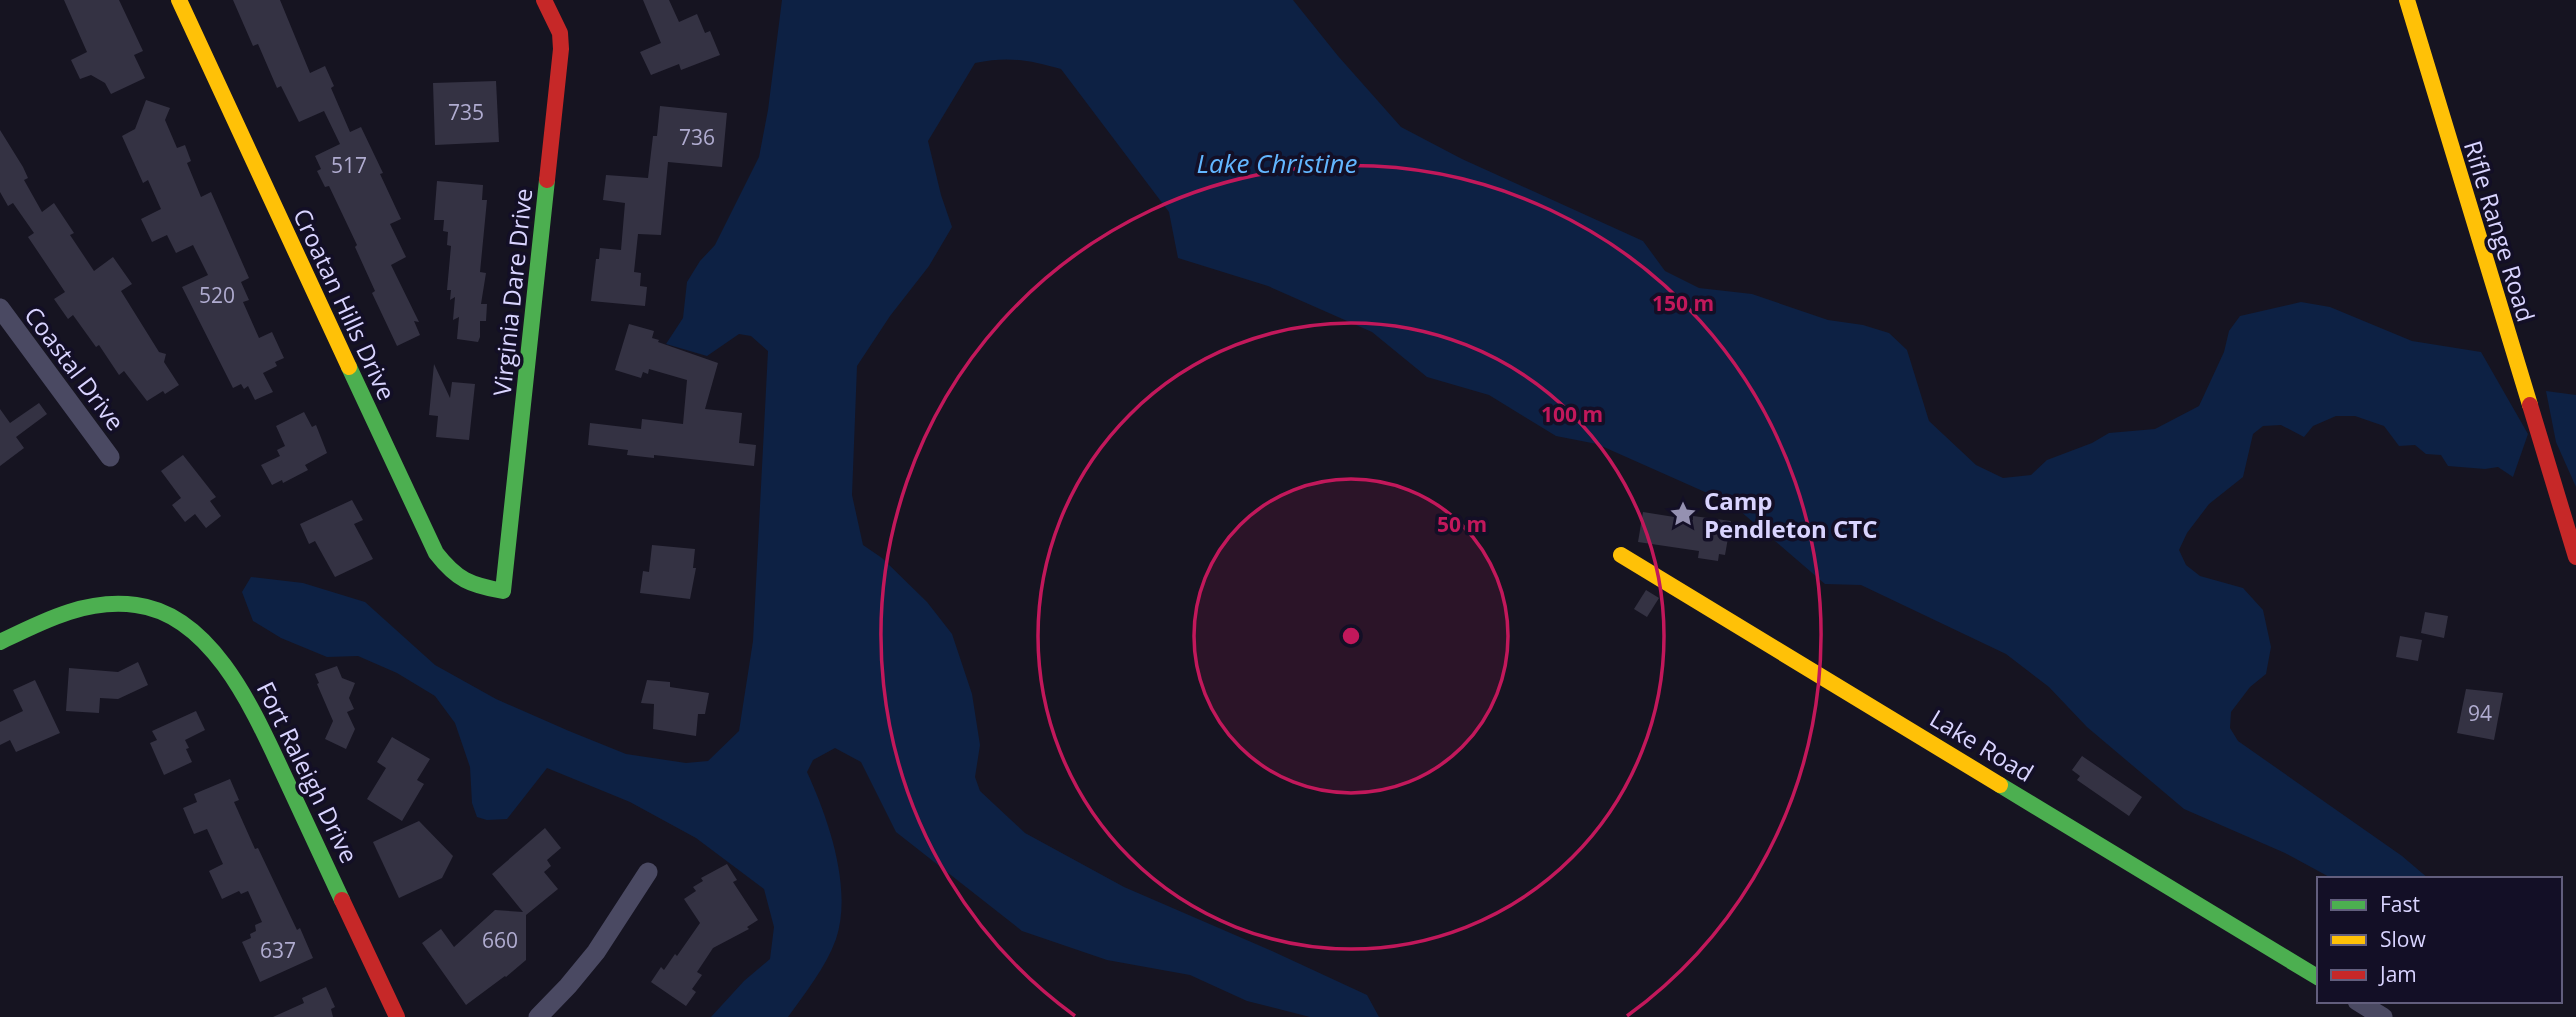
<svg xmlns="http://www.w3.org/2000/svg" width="2576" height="1017" font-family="'Open Sans',sans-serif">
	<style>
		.water { fill: #0d2144 }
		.building { fill: #343243 }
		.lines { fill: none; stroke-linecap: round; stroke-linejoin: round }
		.street { stroke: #4a4962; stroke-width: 19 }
		.fast { stroke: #4caf50; stroke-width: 16 }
		.slow { stroke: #ffc107; stroke-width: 16 }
		.jam { stroke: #c62828; stroke-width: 16 }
		.ring { fill: none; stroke: #c2185b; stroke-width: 3.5 }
		.labels { text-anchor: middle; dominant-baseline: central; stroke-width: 7; stroke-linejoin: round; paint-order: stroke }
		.number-label { font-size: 21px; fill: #b0acd0 }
		.street-label { font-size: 24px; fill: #d9d4ff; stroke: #130f26 }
		.poi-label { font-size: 24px; font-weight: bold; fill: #d9d4ff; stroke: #130f26; text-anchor: start }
		.water-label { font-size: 26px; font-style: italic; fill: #62b6ff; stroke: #130f26 }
		.centre { fill: #c2185b; stroke: #130f26; stroke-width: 3.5 }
		.ring-label { font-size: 21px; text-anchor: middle; font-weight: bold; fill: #c2185b; stroke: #130f26; stroke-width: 7; stroke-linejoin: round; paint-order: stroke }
	</style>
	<rect width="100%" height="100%" fill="#161421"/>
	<g class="water">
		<path d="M782 0H1293L1338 56 1401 127 1462 159 1643 241 1665 271 1699 288 1752 294 1828 320 1863 325 1889 333 1907 350 1929 421 1976 465 2003 478 2031 475 2047 460 2092 443 2109 433 2155 429 2199 406 2224 352 2229 331 2240 316 2301 302 2330 307 2412 341 2481 352 2528 434 2513 477 2498 467 2485 469 2448 466 2441 455 2426 454 2415 445 2399 446 2384 426 2355 416H2336L2313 426 2304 437 2281 425 2263 426 2253 434 2243 477 2209 504 2187 533 2179 550 2186 565 2200 576 2243 588 2263 610 2271 647 2266 674 2250 687 2231 712 2230 728 2238 741 2402 856 2429 879H2333L2285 853 2184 809 2087 727 2049 687 2006 654 1861 585 1825 584 1732 504 1597 444 1556 436 1489 395 1427 377 1372 332 1268 286 1178 258 1169 212 1061 69C1028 60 1009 56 975 63L928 141 941 195 952 227 929 266 890 316 857 366 852 495 863 545 882 558 927 602 952 634 972 694 980 745 975 777 980 791 1025 833 1124 887 1272 951 1367 995 1379 1017H1310L1247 1001 1190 975 1107 960 1022 931 896 832 861 762 835 748 813 760 807 772C828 818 853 888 836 939 826 967 805 993 788 1017H711L744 981 770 959 774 927 764 889 696 838 630 802 547 768 507 819 487 820 477 817 472 803 470 767 455 723 435 696 397 673 358 656 327 657 281 638 253 621 242 592 251 577 303 583 365 602 435 665 496 699 569 731 626 754 686 763 708 761 739 731 753 641 768 351 751 336 739 334 707 356 666 344 683 318 687 282 700 261 715 245 759 157 768 110Z"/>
		<polygon points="2546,391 2576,395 2576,487 2556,442"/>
	</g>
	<g class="building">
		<polygon points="64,0 119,0 143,51 134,55 145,78 111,94 105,83 91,75 80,79 71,60 87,52"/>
		<polygon points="233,0 280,0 310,73 325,66 334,86 331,88 350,132 361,127 383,173 380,174 401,219 390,224 406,257 391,265 419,322 414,321 420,335 397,346 372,293 375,291 355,247 357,245 329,186 325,187 317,171 321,169 315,156 340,144 324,111 299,122 281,86 277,88 258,44 253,46"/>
		<polygon points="643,0 669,0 679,22 697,14 705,33 710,31 720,55 681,70 679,64 651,75 640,52 661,43"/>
		<polygon points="496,81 499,142 435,145 433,83"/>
		<polygon points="146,100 170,108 165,120 177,148 185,145 191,161 187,163 201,197 211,192 249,278 241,282 249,300 243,302 259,338 272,332 284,358 275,362 277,366 263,373 273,392 255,400 248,386 244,389 241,384 233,388 182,287 208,275 193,245 176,253 167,235 152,242 141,219 161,209 148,180 143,183 122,136 135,129"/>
		<polygon points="660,106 727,113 722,167 668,162 661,235 638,234 634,272 641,273 640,286 647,287 645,306 591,301 596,259 599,259 600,248 621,250 625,203 603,200 606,175 648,178 653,136 657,136"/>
		<polygon points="0,130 23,167 28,178 24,180 42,212 54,203 74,233 70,235 94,271 113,257 132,284 121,291 159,352 166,354 164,362 179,385 165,394 163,391 147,401 124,371 119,375 99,345 96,347 73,315 68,319 54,299 65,292 28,237 34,233 13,203 8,206 0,192"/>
		<polygon points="437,181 483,185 482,200 487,200 480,272 486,273 481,304 487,304 486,321 480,321 480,337 478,342 457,339 459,317 453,320 455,297 450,300 451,290 447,290 451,246 447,245 448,232 443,231 444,220 434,220"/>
		<polygon points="629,324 654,331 652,338 659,340 658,342 718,363 705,409 742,413 739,443 756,445 754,466 654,455 654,458 627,455 628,450 588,445 590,423 641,429 642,419 683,424 687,380 649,369 648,374 643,372 641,378 615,370"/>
		<polygon points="434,364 450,398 452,382 475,384 469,440 436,437 438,416 429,415"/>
		<polygon points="39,403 47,414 16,437 24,448 0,466 0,409 10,423"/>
		<polygon points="304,412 312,427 316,425 327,453 305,465 308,470 283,483 282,480 272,485 261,465 280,456 277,450 285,446 276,426"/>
		<polygon points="183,455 216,497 210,501 221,516 206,528 195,514 185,522 172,505 181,498 161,471"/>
		<polygon points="352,500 363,520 354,524 373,559 335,577 315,541 309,544 300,524"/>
		<polygon points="1643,512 1693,520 1693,516 1731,521 1725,555 1719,554 1718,561 1698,558 1699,551 1638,542"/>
		<polygon points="652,545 695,549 693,568 696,568 690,599 640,593 643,571 649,572"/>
		<polygon points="1646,590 1659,598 1647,617 1634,609"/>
		<polygon points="2425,612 2448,616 2444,638 2421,633"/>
		<polygon points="2400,636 2422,640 2418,661 2396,657"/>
		<polygon points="138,662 148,685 118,699 100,698 99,713 66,711 69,668 118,672"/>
		<polygon points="337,666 342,678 355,683 349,698 354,709 347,712 355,729 346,749 325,739 333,721 317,684 319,683 315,674"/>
		<polygon points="35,680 60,733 16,752 10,740 0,745 0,722 23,711 13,690"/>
		<polygon points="647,680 670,682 670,687 709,693 705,714 698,714 696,736 653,729 654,704 641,703"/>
		<polygon points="2466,689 2503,693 2494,740 2457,733"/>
		<polygon points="196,711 205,730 185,740 189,748 186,749 192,762 164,775 150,743 157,740 152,731"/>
		<polygon points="392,737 430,759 417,780 424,784 402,821 367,799 386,768 377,762"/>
		<polygon points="2082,756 2142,797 2129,816 2077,780 2080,776 2072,770"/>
		<polygon points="230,779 239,800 234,802 255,849 258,848 297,930 300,928 313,958 260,982 242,942 251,938 250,934 256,931 255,925 262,922 248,891 241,894 239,891 222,899 209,871 223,864 207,829 194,834 183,808 197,802 194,794"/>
		<polygon points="419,821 453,856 442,878 399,898 373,842"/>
		<polygon points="545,828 561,848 547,860 551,866 544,872 558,889 526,915 526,960 506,977 505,976 466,1005 422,943 441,929 454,947 495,910 523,912 492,874"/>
		<polygon points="727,864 737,880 733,882 758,920 747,927 749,929 713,948 697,972 702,975 692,989 696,992 686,1006 651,982 661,967 664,970 675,954 677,956 700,923 684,899 696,891 693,887 703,881 701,878"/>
		<polygon points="326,987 335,1007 331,1009 333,1017 273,1017 304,1003 302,998"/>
	</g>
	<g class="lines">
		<g class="street">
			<polyline points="0,308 110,457"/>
			<polyline points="2357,1001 2383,1017"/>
			<polyline points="538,1017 568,986 596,952 648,872"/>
		</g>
		<g class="fast">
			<path d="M349 367 436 553C457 580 470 585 503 591L547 180"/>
			<path d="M0 642C43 621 87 598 136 605 216 615 258 721 288 784 306 823 324 861 342 900"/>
			<polyline points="2000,785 2319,978"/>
		</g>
		<g class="slow">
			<polyline points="179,0 349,367"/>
			<polyline points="2407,0 2530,405"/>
			<polyline points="1621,555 2000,785"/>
		</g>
		<g class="jam">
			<polyline points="544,0 560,33 561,49 547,180"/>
			<polyline points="2530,405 2576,557"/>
			<polyline points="342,900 397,1017"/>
		</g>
	</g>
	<circle cx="1351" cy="636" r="157" fill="#c2185b" fill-opacity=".12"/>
	<g class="ring">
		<circle cx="1351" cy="636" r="157"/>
		<circle cx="1351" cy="636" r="313"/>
		<path d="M1075 1016A470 470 0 1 1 1627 1016"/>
	</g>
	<defs>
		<g id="sight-bare" transform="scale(2.1)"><path d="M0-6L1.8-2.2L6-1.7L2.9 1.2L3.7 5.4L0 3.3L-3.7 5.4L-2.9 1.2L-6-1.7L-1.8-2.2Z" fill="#9591b1" stroke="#130f26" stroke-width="2.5" paint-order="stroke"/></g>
	</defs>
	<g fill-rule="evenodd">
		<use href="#sight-bare" x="1683" y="514"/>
	</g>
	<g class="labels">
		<g class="number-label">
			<text x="466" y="112">735</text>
			<text x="697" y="137">736</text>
			<text x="349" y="165">517</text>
			<text x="217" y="295">520</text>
			<text x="2480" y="713">94</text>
			<text x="500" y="940">660</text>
			<text x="278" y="950">637</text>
		</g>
		<g class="street-label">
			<text transform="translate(2500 231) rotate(73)">Rifle Range Road</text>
			<text transform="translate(512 292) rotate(-84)">Virginia Dare Drive</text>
			<text transform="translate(345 304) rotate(65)">Croatan Hills Drive</text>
			<text transform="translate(75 368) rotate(53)">Coastal Drive</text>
			<text transform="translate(1982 745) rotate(31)">Lake Road</text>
			<text transform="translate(308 772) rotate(64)">Fort Raleigh Drive</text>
		</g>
		<g class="poi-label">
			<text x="1704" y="500">Camp<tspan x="1704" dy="28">Pendleton CTC</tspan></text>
		</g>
		<g class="water-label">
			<text x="1277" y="163">Lake Christine</text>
		</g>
	</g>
	<circle cx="1351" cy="636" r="10" class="centre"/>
	<g class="ring-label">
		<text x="1683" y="311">150 m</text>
		<text x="1572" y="422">100 m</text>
		<text x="1462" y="532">50 m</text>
	</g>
	<rect x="2317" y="877" width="245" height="126" fill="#130f26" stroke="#625e7d" stroke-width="2"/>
	<rect x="2331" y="900" width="35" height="10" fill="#4caf50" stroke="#625e7d" stroke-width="2"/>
	<text x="2380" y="912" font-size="21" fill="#d9d4ff">Fast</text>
	<rect x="2331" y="935" width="35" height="10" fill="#ffc107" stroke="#625e7d" stroke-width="2"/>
	<text x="2380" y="947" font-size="21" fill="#d9d4ff">Slow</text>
	<rect x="2331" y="970" width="35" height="10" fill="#c62828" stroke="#625e7d" stroke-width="2"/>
	<text x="2380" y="982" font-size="21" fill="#d9d4ff">Jam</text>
</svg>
